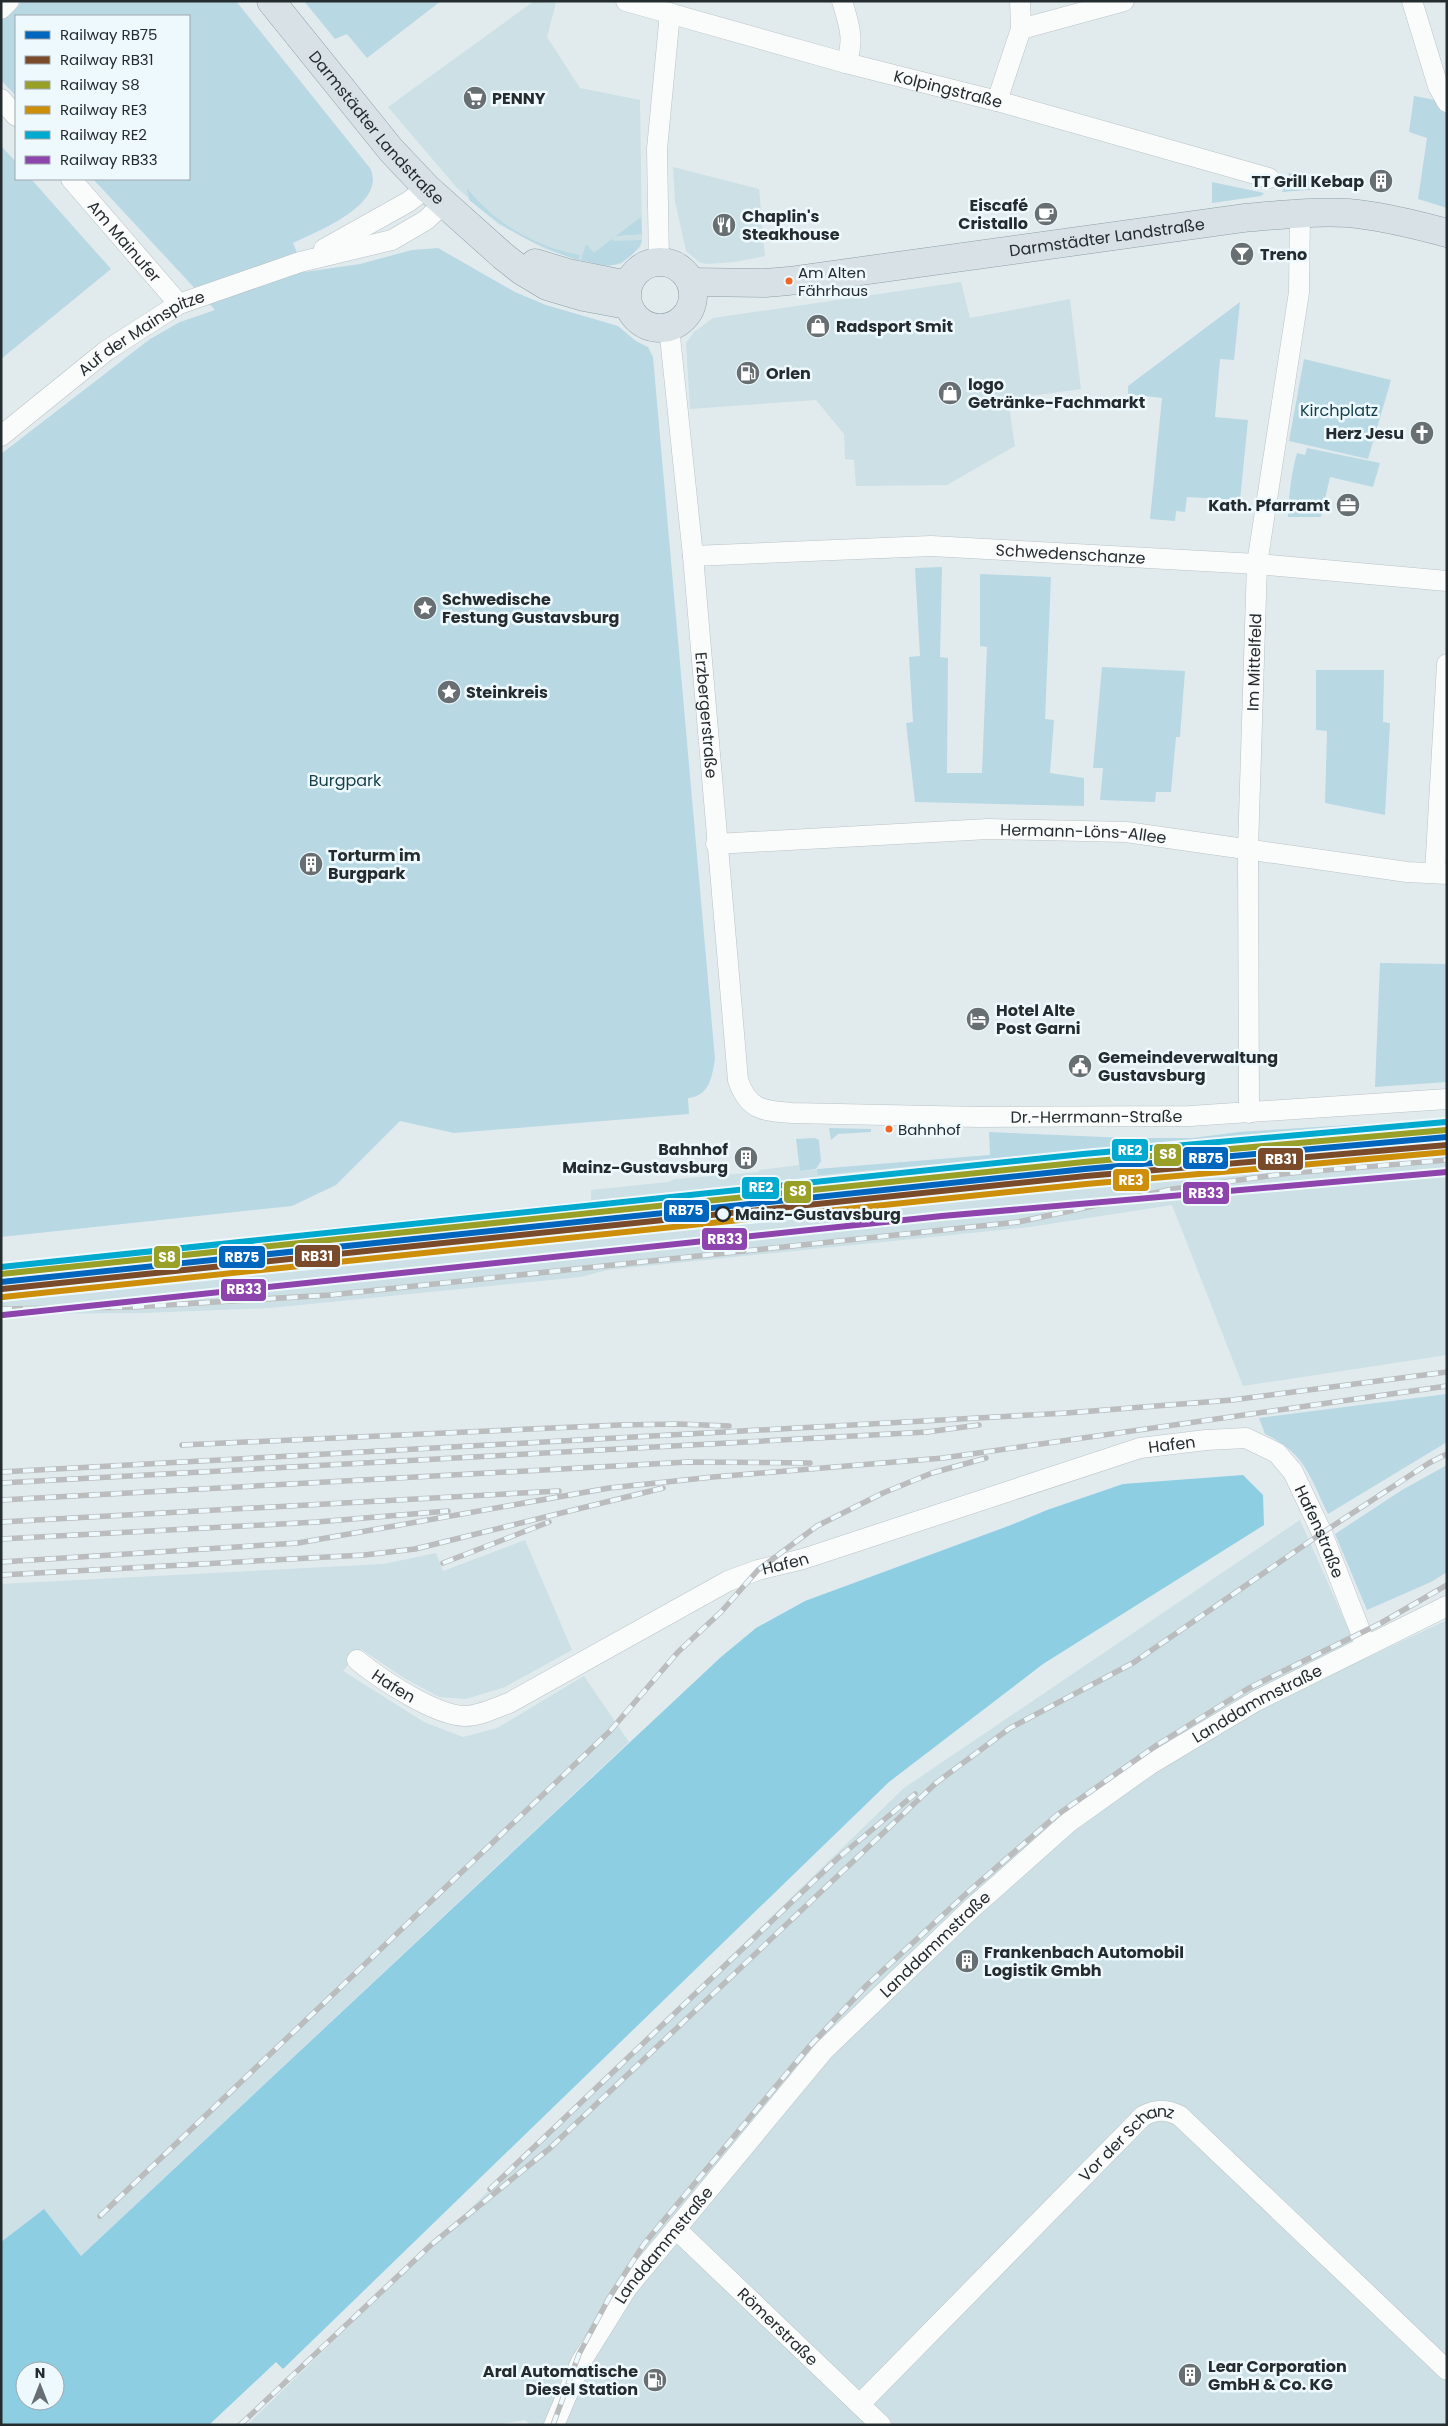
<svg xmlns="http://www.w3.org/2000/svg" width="1448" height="2426" font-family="Poppins,sans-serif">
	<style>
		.built { fill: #cce0e5 }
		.green { fill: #b8d8e4 }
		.water { fill: #8dcee3; fill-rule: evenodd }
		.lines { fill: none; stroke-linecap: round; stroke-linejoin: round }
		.street-casing { stroke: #bac2c4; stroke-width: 21 }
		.primary-casing { stroke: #8ca0a6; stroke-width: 29 }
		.street { stroke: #fafcfc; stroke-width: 20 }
		.primary { stroke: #d8e2e6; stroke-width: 28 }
		.rail-casing { stroke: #babcbd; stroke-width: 5.5 }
		.rail { stroke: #eef9fd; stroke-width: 4; stroke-dasharray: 11; stroke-linecap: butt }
		.rail-1-casing { stroke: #eef9fd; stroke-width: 10 }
		.rail-2-casing { stroke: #eef9fd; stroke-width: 10 }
		.rail-3-casing { stroke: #eef9fd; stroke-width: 10 }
		.rail-4-casing { stroke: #eef9fd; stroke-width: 10 }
		.rail-5-casing { stroke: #eef9fd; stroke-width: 10 }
		.rail-6-casing { stroke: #eef9fd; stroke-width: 10 }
		.rail-1 { stroke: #0065bd; stroke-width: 6 }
		.rail-2 { stroke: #7a4b2a; stroke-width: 6 }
		.rail-3 { stroke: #99a027; stroke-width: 6 }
		.rail-4 { stroke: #cd8e09; stroke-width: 6 }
		.rail-5 { stroke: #00a9ce; stroke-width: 6 }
		.rail-6 { stroke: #8e44ad; stroke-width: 6 }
		.bus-dot { fill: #f26522; stroke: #eef9fd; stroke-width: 2 }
		.stop-dot { fill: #eef9fd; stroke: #252c2f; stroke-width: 2.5 }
		.labels { text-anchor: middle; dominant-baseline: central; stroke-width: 5; stroke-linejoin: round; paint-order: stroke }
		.bus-label { font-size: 15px; fill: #252c2f; stroke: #eef9fd; text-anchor: start }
		.street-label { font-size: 16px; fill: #252c2f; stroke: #eef9fd }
		.poi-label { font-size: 16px; font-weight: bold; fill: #252c2f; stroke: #eef9fd; text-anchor: start }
		.park-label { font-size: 16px; fill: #153e4b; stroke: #eef9fd }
		.stop-label { font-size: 16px; font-weight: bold; fill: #252c2f; stroke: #eef9fd; text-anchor: start }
		.line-badge { stroke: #eef9fd; stroke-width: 2 }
		.badge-label { font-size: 14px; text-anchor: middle; font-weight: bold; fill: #fff }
	</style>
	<rect width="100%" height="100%" fill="#e1ebee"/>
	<g class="built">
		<polygon points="534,1 556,3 547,37 580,88 640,100 642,240 640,247 621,264 607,266 578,260 545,249 498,224 457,188 388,107"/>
		<polygon points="673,167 759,189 765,256 735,262 706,264 699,262 686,251 675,201"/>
		<polygon points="961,282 970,318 1070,299 1081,389 1008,399 1015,446 947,485 856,486 854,460 845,459 844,434 816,400 690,409 686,343 694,332 713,318"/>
		<polygon points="1447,1119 1447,1355 1243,1386 1172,1205 1030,1227 607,1270 581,1277 270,1308 143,1313 1,1314 1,1275 216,1253 220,1242 322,1228 591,1200 591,1190 668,1182 675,1179 759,1172 759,1170 799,1165 800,1171 1193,1138 1240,1132"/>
		<polygon points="1300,1520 1362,1660 1447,1620 1447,2425 531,2425 525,2420 495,2425 247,2425 904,1788"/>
		<polygon points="525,1540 572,1650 505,1687 466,1699 439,1697 404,1678 361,1649 343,1671 424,1722 463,1737 497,1728 584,1676 629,1742 81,2256 44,2209 1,2242 1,1584 383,1564 436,1553 443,1571"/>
	</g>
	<g class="green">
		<path d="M22 1H236L370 168C388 204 317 232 293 243L305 272 360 264 412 250 438 248 515 292 546 305 618 326 636 341 648 347 653 357 715 1059C712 1076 710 1096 688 1098L689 1114 454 1133 400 1121 336 1185 292 1206 1 1237V454L150 339 180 322 215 310 93 179H189V16H16V96L1 80V20Z"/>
		<polygon points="304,1 441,1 367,58 347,34 335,39"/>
		<polygon points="1414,96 1435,100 1447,113 1447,208 1418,199 1427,138 1409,132"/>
		<polygon points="1,146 16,162 16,179 31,179 111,269 1,359"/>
		<polygon points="1289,173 1321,181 1323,184 1320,189 1282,192"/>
		<polygon points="1212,182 1264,193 1261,196 1212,203"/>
		<path d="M467 188C494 223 537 248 580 255L578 260C533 245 506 230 469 200Z"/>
		<polygon points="641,217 642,234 616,236"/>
		<path d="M612 239 614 241 642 240C640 247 636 251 630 256 613 271 602 264 581 260L586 244 594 253Z"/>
		<polygon points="1240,302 1234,360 1220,359 1215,417 1248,420 1240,500 1187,497 1185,512 1176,511 1175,521 1150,519 1162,398 1128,394 1128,386"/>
		<polygon points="1304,359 1391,380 1368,459 1289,441"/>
		<path d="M1307 448 1380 463 1373 487 1330 477 1321 517H1288C1289 495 1291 474 1297 453L1305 455Z"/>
		<polygon points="942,567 940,657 948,658 947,773 982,773 987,647 980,646 980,574 1051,577 1045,719 1054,720 1050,773 1084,778 1084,806 915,802 906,723 913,722 909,657 920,656 915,568"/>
		<polygon points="1102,667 1185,671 1180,737 1176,737 1171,792 1156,792 1155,802 1100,800 1103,768 1093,768"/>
		<polygon points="1316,670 1384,670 1383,722 1390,723 1385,815 1325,803 1327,731 1316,730"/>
		<polygon points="1380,963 1447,964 1447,1082 1375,1087"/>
		<polygon points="1447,1119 1447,1129 1257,1142 937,1177 936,1164 818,1175 817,1169 990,1155 989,1132 1128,1138 1193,1138 1240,1132"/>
		<polygon points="829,1128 871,1129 871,1132 838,1134 831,1140"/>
		<polygon points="815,1138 819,1140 821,1161 816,1169 800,1171 796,1139"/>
		<path d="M1447 1394V1442L1328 1514C1310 1477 1305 1453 1265 1434L1259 1418Z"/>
		<polygon points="1447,1465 1447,1572 1431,1582 1367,1610 1335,1534 1402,1490"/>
	</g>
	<path class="water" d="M1243 1475 1263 1495 1264 1525 1043 1664 889 1782 283 2369 276 2362 209 2425H1V2242L44 2209 81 2256 721 1657 756 1628 805 1601 1011 1525 1047 1510 1123 1484ZM25 2371H55V2401H25Z"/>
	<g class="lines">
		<g class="street-casing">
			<g id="street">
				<path id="s1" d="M626 1 846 63 997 101 1269 178"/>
				<path d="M842 1C849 24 855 40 846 63"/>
				<polyline points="1412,1 1438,86 1447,102"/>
				<polyline points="1,9 9,1"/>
				<polyline points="1021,29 1124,1"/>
				<polyline points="1,99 16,116"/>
				<polyline points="997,101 1021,29 1020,1"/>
				<path id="s2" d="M71 179 179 304"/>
				<polyline points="324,249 408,202 427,188"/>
				<polyline points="659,262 657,149 670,13"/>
				<path id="s3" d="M669 327 693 556 738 1080C748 1110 763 1111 792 1113L979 1117 1190 1116 1447 1099"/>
				<path id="s4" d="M1 436 106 351 179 304 300 262 392 240 426 220 443 204"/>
				<path id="s5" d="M693 556 931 546 1257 564 1447 581"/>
				<path id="s6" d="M716 844 988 829 1126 832 1407 872 1447 874"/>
				<polyline points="1435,873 1447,664"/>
				<path id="s7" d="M1249 1113 1248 849 1257 564 1299 292 1300 213"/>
				<path id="s8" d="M357 1660C380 1679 436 1716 465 1716 479 1716 495 1708 509 1703L728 1581 758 1570 803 1559 1140 1448 1206 1440 1246 1438 1277 1453 1293 1472 1322 1533 1366 1646"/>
				<path id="s9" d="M676 2229 881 2425"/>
				<path id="s10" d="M860 2404 1143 2116C1157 2109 1166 2109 1180 2116L1447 2370"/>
				<path id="s11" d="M554 2425 581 2362 627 2288 824 2050 971 1909 1069 1822 1149 1765 1256 1701 1447 1606"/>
			</g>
		</g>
		<g class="primary-casing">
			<g id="primary">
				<path id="s12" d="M271 1 391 150 427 188 503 256 522 271 547 286 584 297 627 305"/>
				<circle cx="660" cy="295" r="33"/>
				<polyline points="535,263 568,273 628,285"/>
				<path id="s13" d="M691 282 765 283 789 281 1244 218C1279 215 1314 211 1348 213 1382 216 1414 224 1447 233"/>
			</g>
		</g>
		<use href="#street" class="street"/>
		<use href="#primary" class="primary"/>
		<g class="rail-casing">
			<g id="rail">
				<polyline points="1,1309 133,1307 330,1295 1018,1222 1173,1189 1290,1173 1447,1160"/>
				<polyline points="182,1445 619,1425 679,1424 729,1426"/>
				<polyline points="1,1472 1067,1413 1232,1400 1447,1372"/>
				<polyline points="1,1483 927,1432 979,1425"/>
				<polyline points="1,1500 688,1462 810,1463"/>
				<polyline points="1,1522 559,1491"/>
				<polyline points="1,1539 317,1522 448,1511"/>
				<polyline points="1,1562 298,1543 609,1488 713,1477 943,1458 1447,1386"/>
				<polyline points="443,1563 549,1522"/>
				<polyline points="1,1575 364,1555 415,1549 663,1488"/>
				<polyline points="490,2189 838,1858 915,1794"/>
				<polyline points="100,2216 610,1731 678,1652 721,1612 758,1570 817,1526 883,1493 932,1473 986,1458"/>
				<polyline points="240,2425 432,2244 549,2149 936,1783 1010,1728 1133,1663 1322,1533 1429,1463 1447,1454"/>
				<polyline points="553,2425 579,2354 609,2298 644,2244 808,2048 867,1985 968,1892 1057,1815 1157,1745 1249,1688 1381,1623 1447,1585"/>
			</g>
		</g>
		<use href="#rail" class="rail"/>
		<g class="rail-1-casing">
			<polyline id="rail-1" points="1,1282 1085,1169 1447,1137"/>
		</g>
		<g class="rail-2-casing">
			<polyline id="rail-2" points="2,1289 1086,1176 1447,1145"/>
		</g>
		<g class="rail-3-casing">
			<polyline id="rail-3" points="1,1274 1084,1162 1446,1130"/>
		</g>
		<g class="rail-4-casing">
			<polyline id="rail-4" points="3,1297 1086,1184 1447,1152"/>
		</g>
		<g class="rail-5-casing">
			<polyline id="rail-5" points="1,1267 1083,1154 1446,1122"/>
		</g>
		<g class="rail-6-casing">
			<polyline id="rail-6" points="3,1315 942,1216 1447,1172"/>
		</g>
		<use href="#rail-1" class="rail-1"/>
		<use href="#rail-2" class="rail-2"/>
		<use href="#rail-3" class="rail-3"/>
		<use href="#rail-4" class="rail-4"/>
		<use href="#rail-5" class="rail-5"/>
		<use href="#rail-6" class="rail-6"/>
	</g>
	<defs>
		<g id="supermarket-disc" transform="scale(1.25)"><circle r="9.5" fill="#676f72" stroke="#eef9fd"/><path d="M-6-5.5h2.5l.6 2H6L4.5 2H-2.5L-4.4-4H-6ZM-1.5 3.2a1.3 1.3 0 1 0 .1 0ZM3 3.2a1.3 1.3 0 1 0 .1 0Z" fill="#fff"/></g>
		<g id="building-disc" transform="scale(1.25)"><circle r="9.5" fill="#676f72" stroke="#eef9fd"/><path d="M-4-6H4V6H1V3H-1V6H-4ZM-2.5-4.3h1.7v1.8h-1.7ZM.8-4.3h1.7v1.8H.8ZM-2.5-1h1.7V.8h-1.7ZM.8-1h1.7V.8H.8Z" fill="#fff"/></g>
		<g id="cafe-disc" transform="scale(1.25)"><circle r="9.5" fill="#676f72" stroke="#eef9fd"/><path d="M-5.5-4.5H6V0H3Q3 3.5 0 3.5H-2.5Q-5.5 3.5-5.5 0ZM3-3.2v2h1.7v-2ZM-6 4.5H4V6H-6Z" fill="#fff"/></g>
		<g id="restaurant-disc" transform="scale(1.25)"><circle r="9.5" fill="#676f72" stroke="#eef9fd"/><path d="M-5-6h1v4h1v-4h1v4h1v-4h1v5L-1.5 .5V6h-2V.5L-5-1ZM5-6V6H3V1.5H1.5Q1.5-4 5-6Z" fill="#fff"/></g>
		<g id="bar-disc" transform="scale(1.25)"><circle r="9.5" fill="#676f72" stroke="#eef9fd"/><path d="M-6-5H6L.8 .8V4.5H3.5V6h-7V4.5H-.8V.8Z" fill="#fff"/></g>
		<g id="shop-disc" transform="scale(1.25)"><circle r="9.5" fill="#676f72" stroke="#eef9fd"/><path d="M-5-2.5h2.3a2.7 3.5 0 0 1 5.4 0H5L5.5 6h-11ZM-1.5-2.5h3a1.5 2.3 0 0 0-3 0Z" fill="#fff"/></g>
		<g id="fuel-disc" transform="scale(1.25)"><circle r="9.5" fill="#676f72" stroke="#eef9fd"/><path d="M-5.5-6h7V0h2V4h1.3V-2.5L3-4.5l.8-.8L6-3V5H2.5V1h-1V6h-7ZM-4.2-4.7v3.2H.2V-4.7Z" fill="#fff"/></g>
		<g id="church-disc" transform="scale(1.25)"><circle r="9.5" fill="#676f72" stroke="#eef9fd"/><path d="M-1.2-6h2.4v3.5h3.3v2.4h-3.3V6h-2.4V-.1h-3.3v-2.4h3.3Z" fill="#fff"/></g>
		<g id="office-disc" transform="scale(1.25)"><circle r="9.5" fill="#676f72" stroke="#eef9fd"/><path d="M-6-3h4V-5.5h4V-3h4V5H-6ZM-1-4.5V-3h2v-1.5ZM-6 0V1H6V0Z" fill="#fff"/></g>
		<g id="sight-disc" transform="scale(1.25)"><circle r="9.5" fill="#676f72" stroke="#eef9fd"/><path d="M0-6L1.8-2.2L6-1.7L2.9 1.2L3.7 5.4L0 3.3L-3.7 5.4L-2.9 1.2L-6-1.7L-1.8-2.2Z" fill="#fff"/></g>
		<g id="hotel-disc" transform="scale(1.25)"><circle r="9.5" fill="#676f72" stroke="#eef9fd"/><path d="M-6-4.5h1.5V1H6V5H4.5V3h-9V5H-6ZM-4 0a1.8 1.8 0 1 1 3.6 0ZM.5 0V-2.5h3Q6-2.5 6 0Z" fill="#fff"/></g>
		<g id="civic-disc" transform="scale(1.25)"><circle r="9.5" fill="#676f72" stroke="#eef9fd"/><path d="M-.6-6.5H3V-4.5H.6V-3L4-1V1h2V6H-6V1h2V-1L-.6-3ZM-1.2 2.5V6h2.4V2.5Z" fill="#fff"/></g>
	</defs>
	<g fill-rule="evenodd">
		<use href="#supermarket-disc" x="475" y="98"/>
		<use href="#building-disc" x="1381" y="181"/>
		<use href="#cafe-disc" x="1046" y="214"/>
		<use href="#restaurant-disc" x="724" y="225"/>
		<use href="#bar-disc" x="1242" y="254"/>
		<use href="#shop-disc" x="818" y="326"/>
		<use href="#fuel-disc" x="748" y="373"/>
		<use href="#shop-disc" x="950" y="393"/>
		<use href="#church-disc" x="1422" y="433"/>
		<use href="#office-disc" x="1348" y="505"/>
		<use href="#sight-disc" x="425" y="608"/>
		<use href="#sight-disc" x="449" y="692"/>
		<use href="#building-disc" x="311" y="864"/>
		<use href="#hotel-disc" x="978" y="1019"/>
		<use href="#civic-disc" x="1080" y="1066"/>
		<use href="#building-disc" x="746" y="1158"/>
		<use href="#building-disc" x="967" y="1961"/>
		<use href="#building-disc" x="1190" y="2375"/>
		<use href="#fuel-disc" x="655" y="2380"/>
	</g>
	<g class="bus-dot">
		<circle cx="789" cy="281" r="4.5"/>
		<circle cx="889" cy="1129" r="4.5"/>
	</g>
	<circle class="stop-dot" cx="723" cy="1214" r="7"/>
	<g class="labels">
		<g class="bus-label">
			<text x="798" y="272">Am Alten<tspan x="798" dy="18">Fährhaus</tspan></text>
			<text x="898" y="1129">Bahnhof</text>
		</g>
		<g class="street-label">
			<text stroke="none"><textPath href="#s1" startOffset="334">Kolpingstraße</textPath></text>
			<text stroke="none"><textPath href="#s12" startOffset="165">Darmstädter Landstraße</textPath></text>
			<text stroke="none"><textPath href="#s13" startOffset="419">Darmstädter Landstraße</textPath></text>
			<text stroke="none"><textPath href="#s2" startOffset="82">Am Mainufer</textPath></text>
			<text stroke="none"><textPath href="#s4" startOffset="175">Auf der Mainspitze</textPath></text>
			<text stroke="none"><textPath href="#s5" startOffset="378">Schwedenschanze</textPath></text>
			<text stroke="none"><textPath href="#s7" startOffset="451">Im Mittelfeld</textPath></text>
			<text stroke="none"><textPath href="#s3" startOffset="390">Erzbergerstraße</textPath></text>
			<text stroke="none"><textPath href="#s6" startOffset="368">Hermann-Löns-Allee</textPath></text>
			<text stroke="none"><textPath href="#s3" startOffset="1130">Dr.-Herrmann-Straße</textPath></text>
			<text stroke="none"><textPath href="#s8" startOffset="885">Hafen</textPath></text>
			<text stroke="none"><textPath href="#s8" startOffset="1084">Hafenstraße</textPath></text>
			<text stroke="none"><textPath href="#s8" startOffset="480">Hafen</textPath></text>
			<text stroke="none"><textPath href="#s8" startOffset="45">Hafen</textPath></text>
			<text stroke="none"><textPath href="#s11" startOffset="1022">Landdammstraße</textPath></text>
			<text stroke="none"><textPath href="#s11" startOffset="618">Landdammstraße</textPath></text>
			<text stroke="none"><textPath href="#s10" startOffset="376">Vor der Schanz</textPath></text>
			<text stroke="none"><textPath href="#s11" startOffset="212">Landdammstraße</textPath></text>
			<text stroke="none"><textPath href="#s9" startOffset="141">Römerstraße</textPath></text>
		</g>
		<g class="poi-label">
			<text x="492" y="98">PENNY</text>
			<text x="1364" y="181" text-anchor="end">TT Grill Kebap</text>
			<text x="1028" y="205" text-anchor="end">Eiscafé<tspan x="1028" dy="18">Cristallo</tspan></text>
			<text x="742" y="216">Chaplin's<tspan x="742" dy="18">Steakhouse</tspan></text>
			<text x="1260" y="254">Treno</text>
			<text x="836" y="326">Radsport Smit</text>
			<text x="766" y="373">Orlen</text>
			<text x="968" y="384">logo<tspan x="968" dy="18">Getränke-Fachmarkt</tspan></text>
			<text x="1404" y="433" text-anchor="end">Herz Jesu</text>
			<text x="1330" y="505" text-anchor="end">Kath. Pfarramt</text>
			<text x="442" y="599">Schwedische<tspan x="442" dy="18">Festung Gustavsburg</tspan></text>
			<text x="466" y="692">Steinkreis</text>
			<text x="328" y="855">Torturm im<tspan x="328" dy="18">Burgpark</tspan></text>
			<text x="996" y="1010">Hotel Alte<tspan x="996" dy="18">Post Garni</tspan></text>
			<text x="1098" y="1057">Gemeindeverwaltung<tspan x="1098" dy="18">Gustavsburg</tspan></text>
			<text x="728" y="1149" text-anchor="end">Bahnhof<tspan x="728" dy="18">Mainz-Gustavsburg</tspan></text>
			<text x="984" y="1952">Frankenbach Automobil<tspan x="984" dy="18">Logistik Gmbh</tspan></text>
			<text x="1208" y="2366">Lear Corporation<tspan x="1208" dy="18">GmbH &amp; Co. KG</tspan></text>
			<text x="638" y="2371" text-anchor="end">Aral Automatische<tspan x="638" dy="18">Diesel Station</tspan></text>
		</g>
		<g class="park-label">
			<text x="1339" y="410">Kirchplatz</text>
			<text x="345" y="780">Burgpark</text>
		</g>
		<g class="stop-label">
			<text x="735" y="1214">Mainz-Gustavsburg</text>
		</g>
	</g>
	<g class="line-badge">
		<rect x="1111" y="1138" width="38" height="24" rx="5" fill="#00a9ce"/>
		<rect x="1153" y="1143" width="29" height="24" rx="5" fill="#99a027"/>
		<rect x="1182" y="1146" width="47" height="24" rx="5" fill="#0065bd"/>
		<rect x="1257" y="1147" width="47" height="24" rx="5" fill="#7a4b2a"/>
		<rect x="1112" y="1168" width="38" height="24" rx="5" fill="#cd8e09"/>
		<rect x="741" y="1176" width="39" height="24" rx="5" fill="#00a9ce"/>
		<rect x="783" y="1180" width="29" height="24" rx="5" fill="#99a027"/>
		<rect x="1182" y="1181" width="48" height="24" rx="5" fill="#8e44ad"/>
		<rect x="663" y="1199" width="47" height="24" rx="5" fill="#0065bd"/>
		<rect x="701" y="1227" width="47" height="24" rx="5" fill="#8e44ad"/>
		<rect x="294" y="1244" width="47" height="24" rx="5" fill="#7a4b2a"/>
		<rect x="153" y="1245" width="28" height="24" rx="5" fill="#99a027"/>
		<rect x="218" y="1245" width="48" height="24" rx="5" fill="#0065bd"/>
		<rect x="220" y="1278" width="47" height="24" rx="5" fill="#8e44ad"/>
	</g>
	<g class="badge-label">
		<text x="1130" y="1155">RE2</text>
		<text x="1168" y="1159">S8</text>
		<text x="1206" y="1163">RB75</text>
		<text x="1281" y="1164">RB31</text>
		<text x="1131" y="1185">RE3</text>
		<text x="761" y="1192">RE2</text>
		<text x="798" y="1196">S8</text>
		<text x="1206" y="1198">RB33</text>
		<text x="686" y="1215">RB75</text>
		<text x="725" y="1244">RB33</text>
		<text x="317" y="1261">RB31</text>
		<text x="167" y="1262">S8</text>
		<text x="242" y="1262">RB75</text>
		<text x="244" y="1294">RB33</text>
	</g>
	<rect width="1448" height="2426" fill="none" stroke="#252c2f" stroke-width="5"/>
	<rect x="15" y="15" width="175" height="165" fill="#eef9fd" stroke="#9ea7ab"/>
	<rect x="25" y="31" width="25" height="8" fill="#0065bd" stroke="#9ea7ab"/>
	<text x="60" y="40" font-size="15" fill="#252c2f">Railway RB75</text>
	<rect x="25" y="56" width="25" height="8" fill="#7a4b2a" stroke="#9ea7ab"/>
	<text x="60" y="65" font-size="15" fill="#252c2f">Railway RB31</text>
	<rect x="25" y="81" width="25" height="8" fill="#99a027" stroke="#9ea7ab"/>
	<text x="60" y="90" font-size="15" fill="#252c2f">Railway S8</text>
	<rect x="25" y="106" width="25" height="8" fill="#cd8e09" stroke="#9ea7ab"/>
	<text x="60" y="115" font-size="15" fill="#252c2f">Railway RE3</text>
	<rect x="25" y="131" width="25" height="8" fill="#00a9ce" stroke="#9ea7ab"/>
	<text x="60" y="140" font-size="15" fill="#252c2f">Railway RE2</text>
	<rect x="25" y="156" width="25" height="8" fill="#8e44ad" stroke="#9ea7ab"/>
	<text x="60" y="165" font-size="15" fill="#252c2f">Railway RB33</text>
	<g transform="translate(40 2386)"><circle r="24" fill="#eef9fd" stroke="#9ea7ab"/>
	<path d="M0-4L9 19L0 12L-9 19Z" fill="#676f72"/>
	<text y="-8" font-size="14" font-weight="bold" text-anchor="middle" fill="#252c2f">N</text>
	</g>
</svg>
